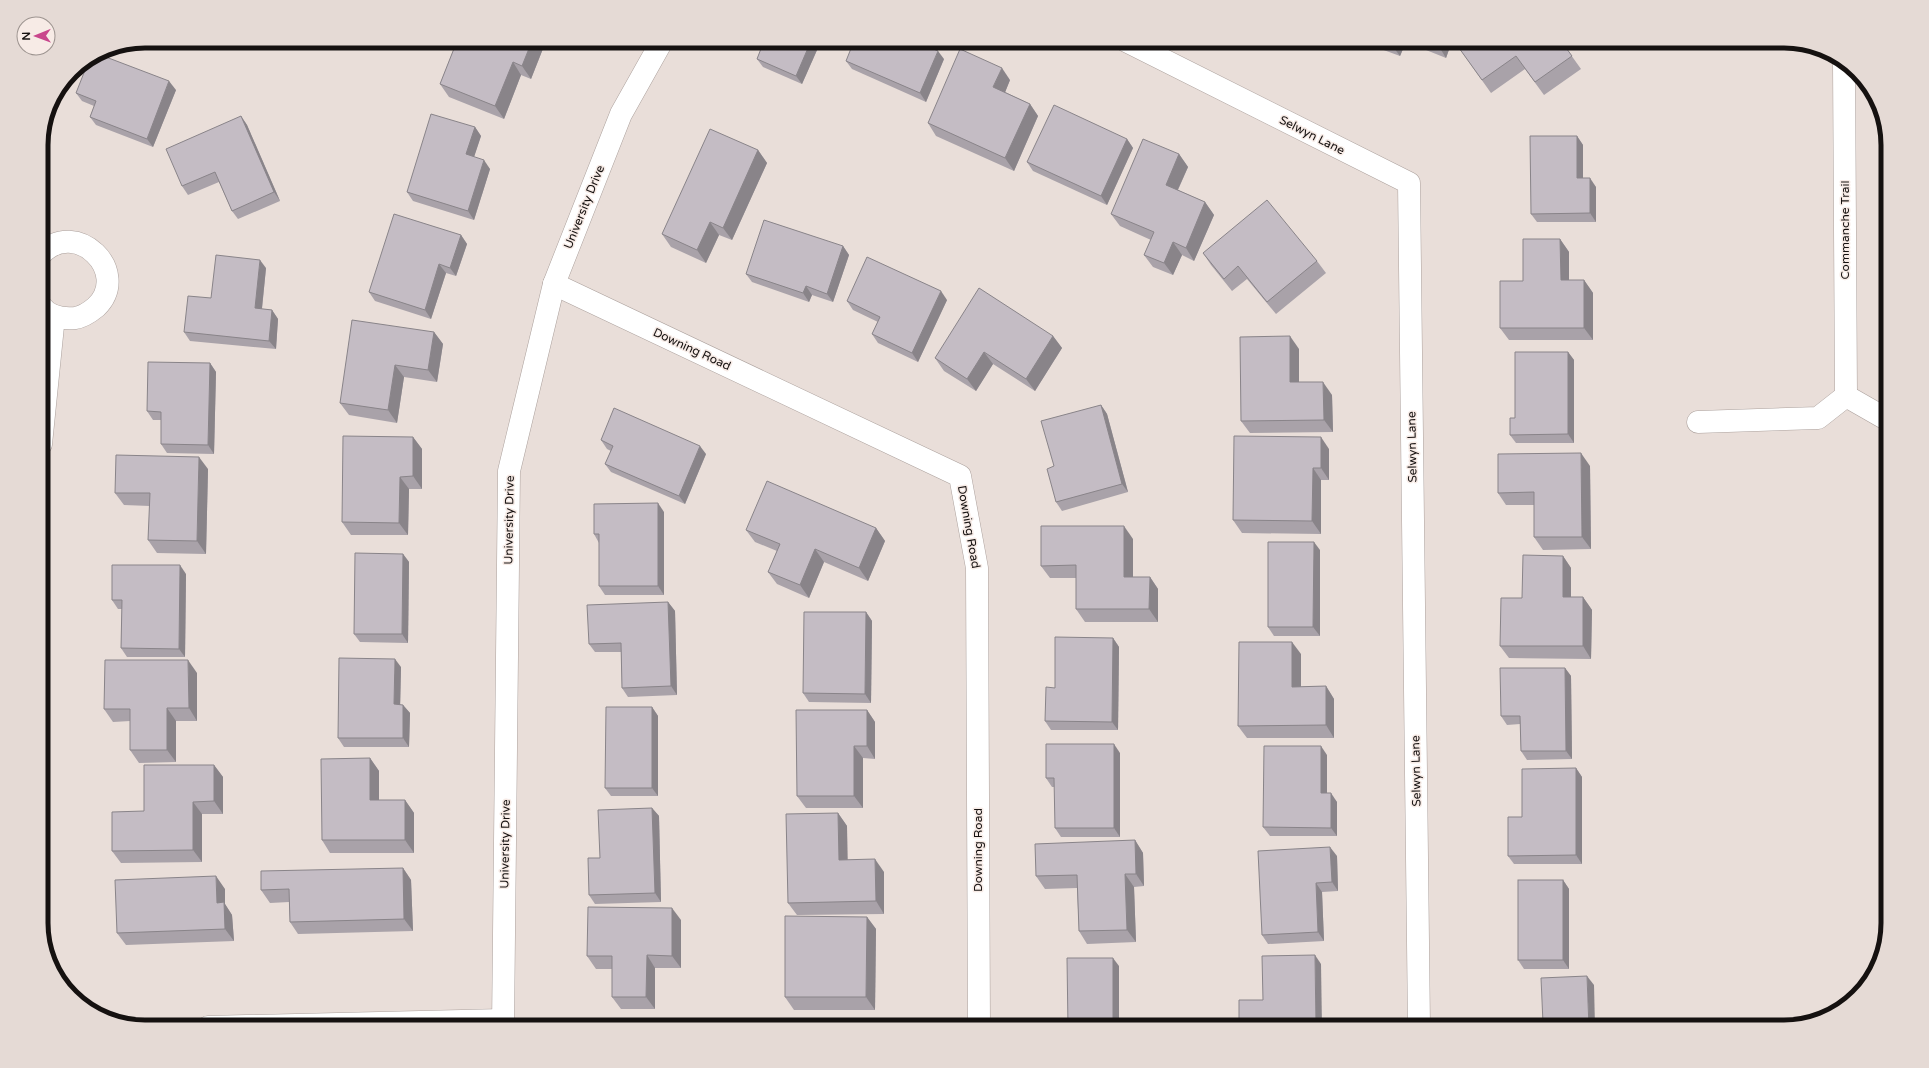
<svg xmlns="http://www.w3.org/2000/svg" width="1929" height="1068" font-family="'Varela Round',sans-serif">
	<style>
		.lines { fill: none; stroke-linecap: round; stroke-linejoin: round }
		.street-casing { stroke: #aca19d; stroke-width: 23 }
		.street { stroke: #fff; stroke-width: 22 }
		.wall { fill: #a9a2a9 }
		.shaded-wall { fill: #898489 }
		.building { fill: #c4bcc4; stroke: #898489 }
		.labels { text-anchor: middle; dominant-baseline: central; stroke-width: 3; stroke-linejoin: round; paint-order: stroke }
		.street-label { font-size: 12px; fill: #151110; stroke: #f7ebe6 }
		.rim { fill: none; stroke: #151110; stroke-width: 5 }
	</style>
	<rect width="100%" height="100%" fill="#e9ded9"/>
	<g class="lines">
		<g class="street-casing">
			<g id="street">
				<polyline points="1126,41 1409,183 1419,1027"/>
				<polyline points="1844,63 1846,396"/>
				<path d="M41 254C76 217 132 272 96 307 90 312 83 317 75 318 63 319 49 317 41 306"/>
				<polyline points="554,284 960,476 977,568 979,1027"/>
				<polyline points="1846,396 1888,420"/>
				<polyline points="1698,422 1818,418 1846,396"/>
				<polyline points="41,444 54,316"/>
				<polyline points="208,1027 503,1020"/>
				<polyline points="503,1027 509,471 554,284 621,114 662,41"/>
			</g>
		</g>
		<use href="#street" class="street"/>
	</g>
	<g class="wall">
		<polygon points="457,41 546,41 531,79 521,75 504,119 449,97 440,84"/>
		<polygon points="764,41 821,41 802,84 763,67 757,59"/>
		<polygon points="1359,41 1452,41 1446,58 1406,42 1400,56"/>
		<polygon points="1454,41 1561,41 1581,69 1544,95 1525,69 1491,93"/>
		<polygon points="944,59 926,102 852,69 846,61"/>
		<polygon points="1010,80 1005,92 1030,104 1038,116 1014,171 936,136 928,123"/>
		<polygon points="176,90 153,147 96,125 90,117 94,106 82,101 76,93"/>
		<polygon points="241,116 247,125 280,201 238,219 232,211 219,182 188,195 182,186"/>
		<polygon points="475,127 481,136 474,157 490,169 474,220 413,201 407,192"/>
		<polygon points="1577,136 1583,145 1583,178 1596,187 1596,222 1537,222 1531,214"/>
		<polygon points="1127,139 1133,148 1107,205 1033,171 1027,162"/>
		<polygon points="758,150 767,163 732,240 719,235 706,263 671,247 662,234"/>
		<polygon points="1179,154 1188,167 1178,190 1205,202 1214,215 1194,261 1182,255 1173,275 1153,267 1144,255 1151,240 1120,226 1111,214"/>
		<polygon points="461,235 467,244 456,276 446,273 431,319 375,301 369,292"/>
		<polygon points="1560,239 1569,252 1569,280 1584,280 1593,293 1593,340 1509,340 1500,328 1523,281"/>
		<polygon points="843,246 849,255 833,302 812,295 809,302 752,282 746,274"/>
		<polygon points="1203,253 1317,261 1326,273 1276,314 1247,279 1232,291 1211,265"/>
		<polygon points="266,268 262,309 272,310 278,319 276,349 190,341 184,332 211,298"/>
		<polygon points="947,300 918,362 878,343 872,334 878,322 853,310 847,301"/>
		<polygon points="434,332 443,344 437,382 404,377 397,423 349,415 340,403"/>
		<polygon points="1053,336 1062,348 1035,391 993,364 976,391 944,371 935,358"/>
		<polygon points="1299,349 1299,382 1332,395 1333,432 1250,433 1241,421"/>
		<polygon points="1568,352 1574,360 1574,443 1516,443 1510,435 1515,418"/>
		<polygon points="210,363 216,372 214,454 167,453 161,444 161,420 153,420 147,411"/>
		<polygon points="1101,405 1107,414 1128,492 1062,511 1056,502 1054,466"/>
		<polygon points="413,437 422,449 422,489 409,489 408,535 351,535 342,522"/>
		<polygon points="601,440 706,454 685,504 611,472 605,464 611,451 607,449"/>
		<polygon points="1329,449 1329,480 1321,480 1321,534 1242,533 1233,520"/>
		<polygon points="1590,466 1591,549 1543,550 1534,537 1534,505 1506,505 1498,493"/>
		<polygon points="208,469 206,554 157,553 148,540 150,506 124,505 115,493"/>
		<polygon points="664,512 664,595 605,595 599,586 599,543 594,534"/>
		<polygon points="876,528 885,541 868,581 824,562 809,598 777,584 768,572 777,551 755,542 746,530"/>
		<polygon points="1133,539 1133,577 1150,577 1158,589 1158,622 1085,622 1076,609 1076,578 1050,578 1041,566"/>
		<polygon points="1320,550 1320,636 1274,636 1268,627"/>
		<polygon points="403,554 409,562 408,643 360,642 354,634"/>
		<polygon points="1563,556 1571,568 1571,597 1583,597 1592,610 1591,659 1509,658 1500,646 1522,598"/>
		<polygon points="186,574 185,657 127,657 121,648 122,609 118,609 112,600"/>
		<polygon points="668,602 675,611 677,695 628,697 622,688 621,652 595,652 589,644"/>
		<polygon points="866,612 872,621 871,703 809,702 803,693"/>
		<polygon points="1113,638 1119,647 1118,730 1051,730 1045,721 1055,688"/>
		<polygon points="1301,654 1301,687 1326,686 1334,699 1334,738 1247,738 1238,726"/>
		<polygon points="401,667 400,705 403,705 410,713 409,747 344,747 338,738"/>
		<polygon points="1565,668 1571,676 1572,759 1527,760 1521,751 1520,724 1507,725 1501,716"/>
		<polygon points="197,673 197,721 176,721 176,762 139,763 130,750 130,721 113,722 104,709"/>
		<polygon points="652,707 658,716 658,796 611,796 605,788"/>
		<polygon points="867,710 875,722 875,759 863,758 863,808 806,808 797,796"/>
		<polygon points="1120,753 1120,837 1061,837 1055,828 1055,787 1052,787 1046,778"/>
		<polygon points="1327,755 1327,793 1337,802 1337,836 1270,836 1263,827"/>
		<polygon points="370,758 379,771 379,800 405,800 414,813 414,853 330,853 322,840"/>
		<polygon points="214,765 223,777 223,814 202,814 202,862 121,863 112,851 144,811"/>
		<polygon points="1576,768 1582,777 1582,864 1514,864 1508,856 1522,817"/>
		<polygon points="652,808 659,816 661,902 595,904 589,895 600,858"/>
		<polygon points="838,813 847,826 847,860 884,872 884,914 797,915 788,903"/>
		<polygon points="1135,840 1143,853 1144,886 1134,887 1136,942 1087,944 1079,931 1077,888 1045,889 1036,876"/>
		<polygon points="1337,856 1338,891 1322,892 1324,941 1268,944 1262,935"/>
		<polygon points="403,868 411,880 413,931 298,934 290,922 289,902 270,903 261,890"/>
		<polygon points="1563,880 1569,889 1569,969 1524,969 1518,960"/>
		<polygon points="225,889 225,904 232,915 234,941 126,945 117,933"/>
		<polygon points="867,917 876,929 875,1010 794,1010 785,997"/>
		<polygon points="681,920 681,968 655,968 655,1009 621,1009 612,997 612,969 596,969 587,956"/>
	</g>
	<g class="shaded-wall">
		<polygon points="532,41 546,41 531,79 522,66"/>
		<polygon points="811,41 821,41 802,84 796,76"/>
		<polygon points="1393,41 1405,41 1406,42 1400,56 1391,44"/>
		<polygon points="1439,41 1452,41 1446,58 1438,45"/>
		<polygon points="938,51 944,59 926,102 920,93"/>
		<polygon points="513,62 521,75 504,119 495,106"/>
		<polygon points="1002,68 1010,80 1002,100 993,87"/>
		<polygon points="169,81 176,90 153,147 147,139"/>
		<polygon points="1030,104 1038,116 1014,171 1005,158"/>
		<polygon points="241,116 247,125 280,201 274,192"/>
		<polygon points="475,127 481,136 472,163 466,154"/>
		<polygon points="1577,136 1583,145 1583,187 1577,178"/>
		<polygon points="1127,139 1133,148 1107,205 1101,196"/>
		<polygon points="758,150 767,163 732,240 723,228"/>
		<polygon points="1179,154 1188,167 1174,198 1166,185"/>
		<polygon points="484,160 490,169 474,220 468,211"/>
		<polygon points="1590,178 1596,187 1596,222 1590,213"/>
		<polygon points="1205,202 1214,215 1194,261 1186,248"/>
		<polygon points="710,222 719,235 706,263 697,250"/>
		<polygon points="461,235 467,244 456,276 450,268"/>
		<polygon points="1560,239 1569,252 1569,293 1561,280"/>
		<polygon points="1173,242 1182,255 1173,275 1164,263"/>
		<polygon points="843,246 849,255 833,302 827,294"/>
		<polygon points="260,260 266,268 261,317 255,308"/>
		<polygon points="439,264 446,273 431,319 425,310"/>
		<polygon points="1584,280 1593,293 1593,340 1584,328"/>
		<polygon points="806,286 812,295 809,302 803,293"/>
		<polygon points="941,291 947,300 918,362 912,353"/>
		<polygon points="272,310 278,319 276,349 269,341"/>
		<polygon points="434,332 443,344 437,382 428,370"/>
		<polygon points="1053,336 1062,348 1035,391 1026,379"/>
		<polygon points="1290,336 1299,349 1299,395 1290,382"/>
		<polygon points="984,352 993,364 976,391 967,379"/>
		<polygon points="1568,352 1574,360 1574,443 1568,434"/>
		<polygon points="210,363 216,372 214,454 208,445"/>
		<polygon points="395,365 404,377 397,423 388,410"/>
		<polygon points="1323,382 1332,395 1333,432 1324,420"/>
		<polygon points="1101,405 1107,414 1128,492 1122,484"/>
		<polygon points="413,437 422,449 422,489 413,476"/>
		<polygon points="1321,437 1329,449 1329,480 1321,468"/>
		<polygon points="700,446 706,454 685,504 679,496"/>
		<polygon points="1581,453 1590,466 1591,549 1582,537"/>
		<polygon points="199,457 208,469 206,554 197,541"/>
		<polygon points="1313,468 1321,480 1321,534 1312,521"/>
		<polygon points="400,477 409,489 408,535 399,523"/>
		<polygon points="658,503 664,512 664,595 658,586"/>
		<polygon points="1124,526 1133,539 1133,589 1124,577"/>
		<polygon points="876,528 885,541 868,581 859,568"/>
		<polygon points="1314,542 1320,550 1320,636 1313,627"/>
		<polygon points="815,549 824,562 809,598 800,585"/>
		<polygon points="403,554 409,562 408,643 402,634"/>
		<polygon points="1563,556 1571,568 1571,609 1563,597"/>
		<polygon points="180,565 186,574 185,657 179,649"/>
		<polygon points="1150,577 1158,589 1158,622 1149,609"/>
		<polygon points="1583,597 1592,610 1591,659 1583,646"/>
		<polygon points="668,602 675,611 677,695 671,686"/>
		<polygon points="866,612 872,621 871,703 865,694"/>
		<polygon points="1113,638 1119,647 1118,730 1112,722"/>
		<polygon points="1292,642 1301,654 1301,699 1292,687"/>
		<polygon points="395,659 401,667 400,713 394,704"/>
		<polygon points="188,660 197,673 197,721 189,708"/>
		<polygon points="1565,668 1571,676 1572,759 1566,751"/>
		<polygon points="1326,686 1334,699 1334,738 1326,725"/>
		<polygon points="403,705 410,713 409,747 403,738"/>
		<polygon points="652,707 658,716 658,796 652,788"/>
		<polygon points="167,708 176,721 176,762 167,750"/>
		<polygon points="867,710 875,722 875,759 867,746"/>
		<polygon points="1114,744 1120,753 1120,837 1114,828"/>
		<polygon points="854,746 863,758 863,808 854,796"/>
		<polygon points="1321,746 1327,755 1327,802 1321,793"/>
		<polygon points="370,758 379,771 379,813 370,800"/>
		<polygon points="214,765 223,777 223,814 214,801"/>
		<polygon points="1576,768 1582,777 1582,864 1576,855"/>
		<polygon points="1331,793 1337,802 1337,836 1331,828"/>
		<polygon points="405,800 414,813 414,853 405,840"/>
		<polygon points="193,802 202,814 202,862 193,850"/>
		<polygon points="652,808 659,816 661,902 655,893"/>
		<polygon points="838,813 847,826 848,872 839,860"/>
		<polygon points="1135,840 1143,853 1144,886 1136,874"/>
		<polygon points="1330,847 1337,856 1338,891 1332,882"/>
		<polygon points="875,859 884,872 884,914 876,901"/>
		<polygon points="403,868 411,880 413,931 404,919"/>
		<polygon points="1125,874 1134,887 1136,942 1127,930"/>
		<polygon points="216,876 225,889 225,904 232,915 234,941 225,929 217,903"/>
		<polygon points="1563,880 1569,889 1569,969 1563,960"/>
		<polygon points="1316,883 1322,892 1324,941 1318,932"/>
		<polygon points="672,908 681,920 681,968 672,956"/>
		<polygon points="867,917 876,929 875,1010 866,997"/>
		<polygon points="647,955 655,968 655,1009 646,997"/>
		<polygon points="1315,955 1321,964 1322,1027 1316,1027"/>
		<polygon points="1113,958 1119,966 1119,1027 1113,1027"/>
		<polygon points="1587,976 1594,985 1595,1027 1589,1027"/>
		<polygon points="653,1020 658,1027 654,1027"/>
		<polygon points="862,1021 866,1027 862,1027"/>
	</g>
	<g class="building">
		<polygon points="457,41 532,41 522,66 513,62 495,106 440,84"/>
		<polygon points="764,41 811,41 796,76 757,59"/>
		<polygon points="854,41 916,41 938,51 920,93 846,61"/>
		<polygon points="1384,41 1393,41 1391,44"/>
		<polygon points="1427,41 1439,41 1438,45"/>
		<polygon points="1454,41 1561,41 1572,56 1535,82 1516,56 1482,80"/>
		<polygon points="960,49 1002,68 993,87 1030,104 1005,158 928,123"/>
		<polygon points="98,54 169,81 147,139 90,117 96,101 76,93 89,60"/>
		<polygon points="1054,105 1127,139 1101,196 1027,162"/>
		<polygon points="431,114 475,127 466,154 484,160 468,211 407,192"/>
		<polygon points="241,116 274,192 232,211 215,172 182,186 166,149"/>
		<polygon points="710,129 758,150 723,228 710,222 697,250 662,234"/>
		<polygon points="1530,136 1577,136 1577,178 1590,178 1590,213 1531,214"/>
		<polygon points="1143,139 1179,154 1166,185 1205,202 1186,248 1173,242 1164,263 1144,255 1154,232 1111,214"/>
		<polygon points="1267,200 1317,261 1267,302 1238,266 1224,279 1203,253"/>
		<polygon points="394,214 461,235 450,268 439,264 425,310 369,292"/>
		<polygon points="764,220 843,246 827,294 806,286 803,293 746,274"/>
		<polygon points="1523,239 1560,239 1561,280 1584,280 1584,328 1500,328 1500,281 1523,281"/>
		<polygon points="216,255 260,260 255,308 272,310 269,341 184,332 188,296 211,298"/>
		<polygon points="867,257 941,291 912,353 872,334 880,317 847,301"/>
		<polygon points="979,288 1053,336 1026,379 984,352 967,379 935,358"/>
		<polygon points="352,320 434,332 428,370 395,365 388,410 340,403"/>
		<polygon points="1290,336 1290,382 1323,382 1324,420 1241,421 1240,337"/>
		<polygon points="1515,352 1568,352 1568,434 1510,435 1510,418 1515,418"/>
		<polygon points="148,362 210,363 208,445 161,444 161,412 147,411"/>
		<polygon points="1101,405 1122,484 1056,502 1047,469 1054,466 1041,421"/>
		<polygon points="614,408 700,446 679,496 605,464 613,446 601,440"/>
		<polygon points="343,436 413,437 413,476 400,477 399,523 342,522"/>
		<polygon points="1234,436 1321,437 1321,468 1313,468 1312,521 1233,520"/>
		<polygon points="1581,453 1582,537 1534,537 1534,492 1498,493 1498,454"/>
		<polygon points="116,455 199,457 197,541 148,540 150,493 115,493"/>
		<polygon points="767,481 876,528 859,568 815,549 800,585 768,572 780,544 746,530"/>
		<polygon points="658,503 658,586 599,586 599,534 594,534 594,504"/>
		<polygon points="1041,526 1124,526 1124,577 1150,577 1149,609 1076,609 1076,565 1041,566"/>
		<polygon points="1268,542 1314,542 1313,627 1268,627"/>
		<polygon points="355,553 403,554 402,634 354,634"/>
		<polygon points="1523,555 1563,556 1563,597 1583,597 1583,646 1500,646 1501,598 1522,598"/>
		<polygon points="112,565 180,565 179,649 121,648 122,600 112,600"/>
		<polygon points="668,602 671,686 622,688 621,643 589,644 587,605"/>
		<polygon points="804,612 866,612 865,694 803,693"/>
		<polygon points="1055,637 1113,638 1112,722 1045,721 1046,687 1055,688"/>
		<polygon points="1239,642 1292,642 1292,687 1326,686 1326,725 1238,726"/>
		<polygon points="339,658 395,659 394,704 403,705 403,738 338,738"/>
		<polygon points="105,660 188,660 189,708 167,708 167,750 130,750 130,709 104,709"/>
		<polygon points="1500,668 1565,668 1566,751 1521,751 1520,716 1501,716"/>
		<polygon points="606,707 652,707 652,788 605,788"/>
		<polygon points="796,710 867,710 867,746 854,746 854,796 797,796"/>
		<polygon points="1046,744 1114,744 1114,828 1055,828 1054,778 1046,778"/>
		<polygon points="1264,746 1321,746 1321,793 1331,793 1331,828 1263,827"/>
		<polygon points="370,758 370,800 405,800 405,840 322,840 321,759"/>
		<polygon points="144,765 214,765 214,801 193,802 193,850 112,851 112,812 144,811"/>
		<polygon points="1576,768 1576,855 1508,856 1508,817 1522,817 1522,769"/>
		<polygon points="652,808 655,893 589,895 588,858 600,858 598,810"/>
		<polygon points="838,813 839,860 875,859 876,901 788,903 786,814"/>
		<polygon points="1135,840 1136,874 1125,874 1127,930 1079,931 1077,875 1036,876 1035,844"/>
		<polygon points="1330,847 1332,882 1316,883 1318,932 1262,935 1258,851"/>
		<polygon points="403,868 404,919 290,922 289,889 261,890 261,871"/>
		<polygon points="216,876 217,903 224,902 225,929 117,933 115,880"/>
		<rect x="1518" y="880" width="45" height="80"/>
		<polygon points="588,907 672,908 672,956 647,955 646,997 612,997 612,956 587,956"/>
		<polygon points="785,916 867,917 866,997 785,997"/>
		<polygon points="1315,955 1316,1027 1239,1027 1239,1000 1263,1000 1262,956"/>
		<polygon points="1067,958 1113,958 1113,1027 1068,1027"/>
		<polygon points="1587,976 1589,1027 1504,1027 1504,1024 1543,1023 1541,978"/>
		<polygon points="653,1020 654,1027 606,1027 606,1021"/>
		<rect x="813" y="1021" width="49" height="6"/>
	</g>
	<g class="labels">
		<g class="street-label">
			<text transform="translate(1312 135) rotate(27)">Selwyn Lane</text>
			<text transform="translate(584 207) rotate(-68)">University Drive</text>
			<text transform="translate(1845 230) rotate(-90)">Commanche Trail</text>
			<text transform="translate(692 349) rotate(25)">Downing Road</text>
			<text transform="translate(1412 447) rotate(-91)">Selwyn Lane</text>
			<text transform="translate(509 520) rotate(-89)">University Drive</text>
			<text transform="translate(969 527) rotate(80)">Downing Road</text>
			<text transform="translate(1416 771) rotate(-91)">Selwyn Lane</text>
			<text transform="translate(505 844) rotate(-89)">University Drive</text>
			<text transform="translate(978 850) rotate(-90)">Downing Road</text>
		</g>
	</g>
	<path d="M0 0H1929V1068H0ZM145 48H1784A97 97 0 0 1 1881 145V923A97 97 0 0 1 1784 1020H145A97 97 0 0 1 48 923V145A97 97 0 0 1 145 48Z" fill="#e5dad5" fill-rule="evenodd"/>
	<path class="rim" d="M145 48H1784A97 97 0 0 1 1881 145V923A97 97 0 0 1 1784 1020H145A97 97 0 0 1 48 923V145A97 97 0 0 1 145 48Z"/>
	<g transform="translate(36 36) rotate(269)"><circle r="19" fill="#f7ebe6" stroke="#9d9490"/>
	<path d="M0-3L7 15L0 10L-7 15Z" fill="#c9468c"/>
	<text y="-6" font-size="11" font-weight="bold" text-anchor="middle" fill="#151110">N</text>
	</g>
</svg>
